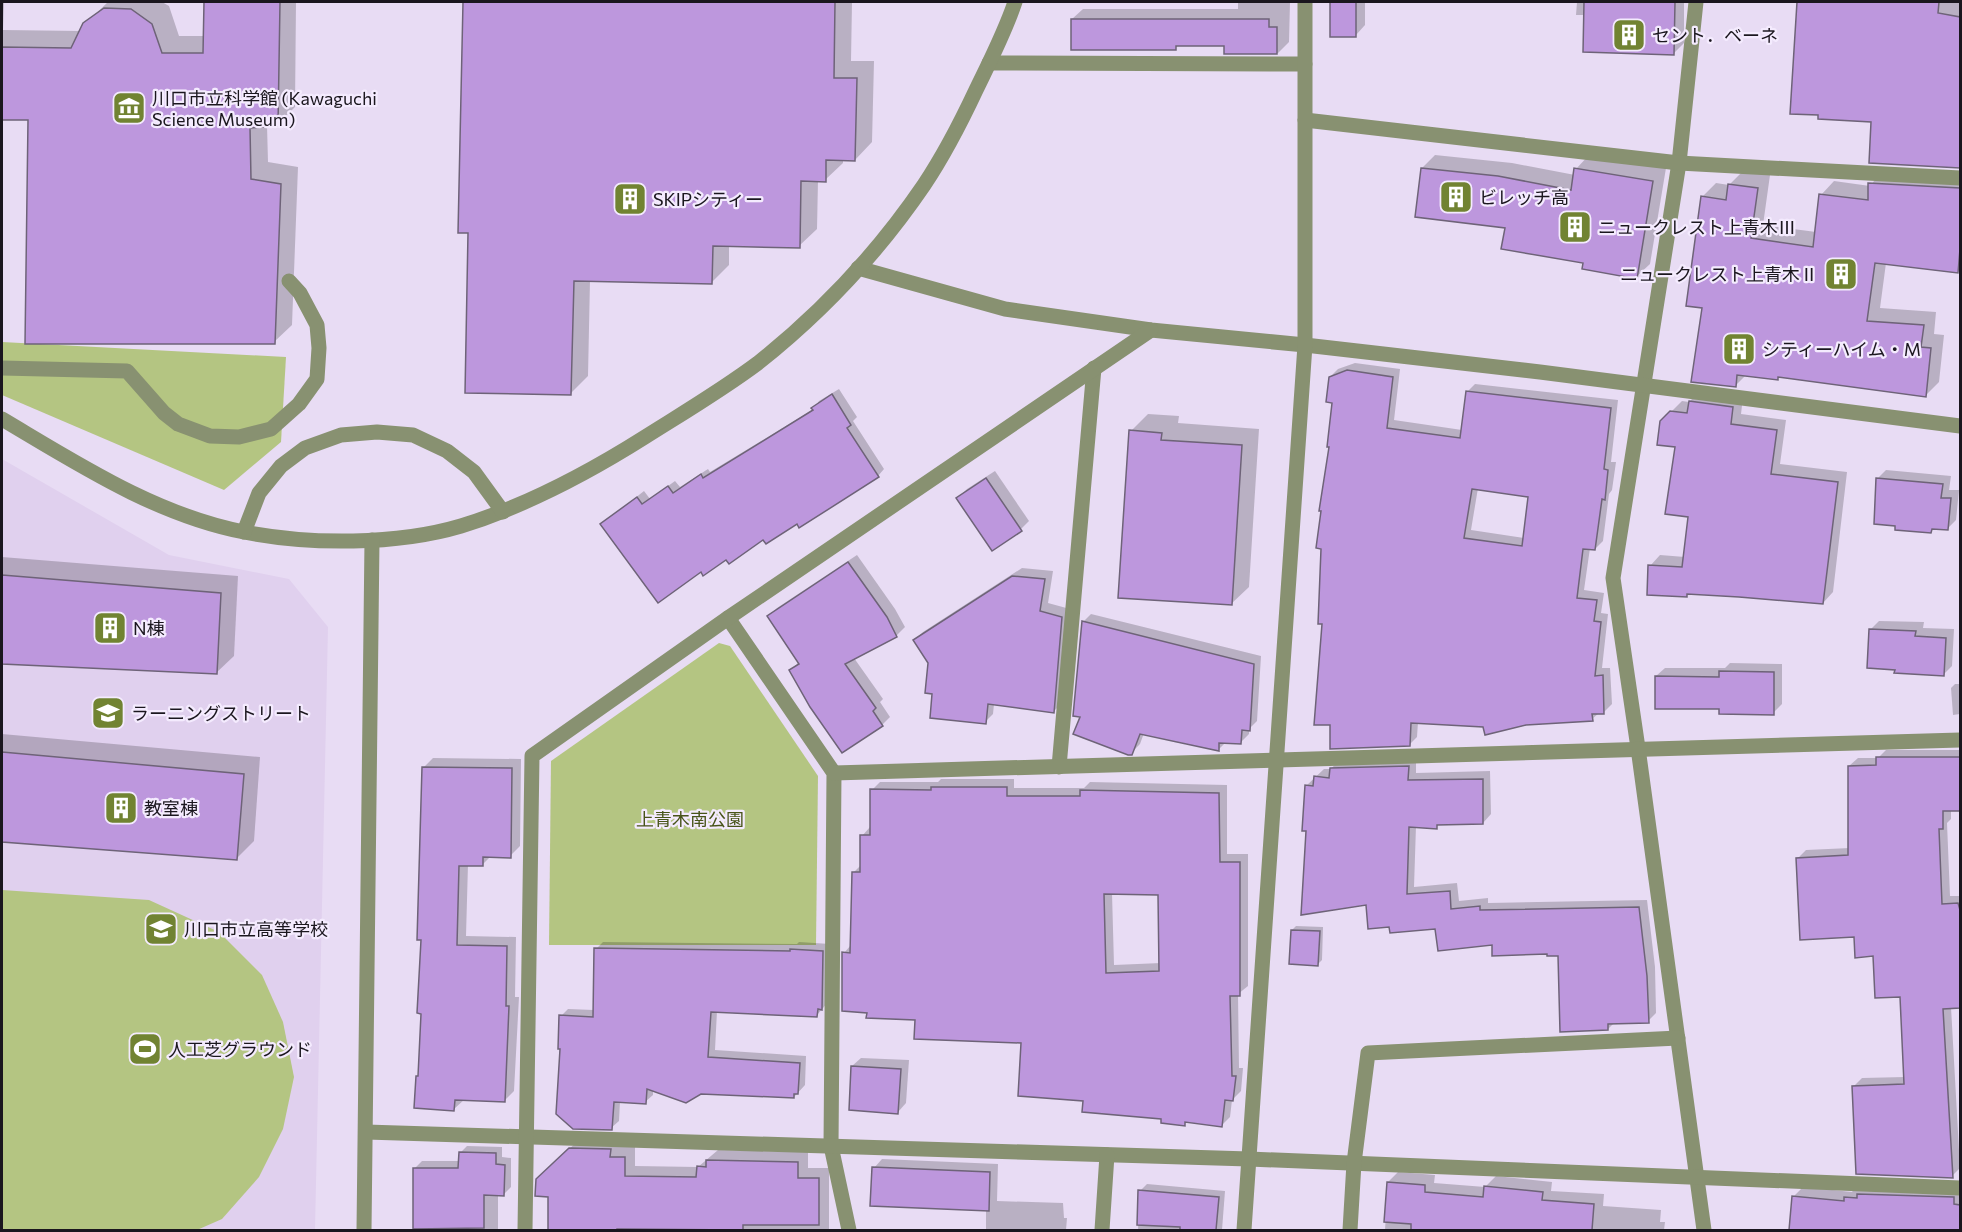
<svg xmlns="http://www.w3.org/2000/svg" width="1962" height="1232" viewBox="0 0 1962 1232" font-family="Commissioner,'Noto Sans JP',sans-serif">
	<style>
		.built { fill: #e0d0ee }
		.green { fill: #b4c582 }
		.shadow { fill: #0003; fill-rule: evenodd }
		.building { fill: #bd97dd; stroke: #6e6378; stroke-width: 1.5; fill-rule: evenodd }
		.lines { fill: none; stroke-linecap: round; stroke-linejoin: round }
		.minor { stroke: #889171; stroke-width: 15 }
		.labels { text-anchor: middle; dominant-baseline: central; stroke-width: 4.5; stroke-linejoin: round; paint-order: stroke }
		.poi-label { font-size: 18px; fill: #1a161e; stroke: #f4ebfe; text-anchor: start }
		.park-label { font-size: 18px; fill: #48541a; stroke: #f4ebfe }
	</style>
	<rect width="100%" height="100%" fill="#e8dcf4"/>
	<path class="built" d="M2,459L169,555L289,579L328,627L315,1230H2Z"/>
	<g class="green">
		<path d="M2,342L286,357L281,442L224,490L2,395Z"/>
		<path d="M719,643L730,646L818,776L816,945H549L551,761Z"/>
		<path d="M2,890L149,900L219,932L262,975L283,1022L294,1077L283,1129L259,1177L222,1219L197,1230H2Z"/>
	</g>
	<g class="shadow">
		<path d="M2,2H4L3,30L81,31L85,24L108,2H162L169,6L179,36H205L206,2H296L295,107L278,124L267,125L268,162L298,167L292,325L274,342L29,118H2Z"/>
		<path d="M465,2H852L851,61H874L872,142L855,160L843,159V163L825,180H818L817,229L799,246L729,244V265L711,283L590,280L588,376L571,393L470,232H460Z"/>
		<path d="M1238,2H1290L1289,42L1278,53L1226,52V44L1179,45L1175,48L1072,19L1083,9H1238Z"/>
		<path d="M1332,2H1365V25L1356,35H1332Z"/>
		<path d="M1577,2H1684V43L1674,53L1585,15H1576Z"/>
		<path d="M1798,2H1960V167L1871,162L1872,120L1820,113L1792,112Z"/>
		<path d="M1435,155L1512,163L1575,175L1576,169L1589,155L1666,168L1650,264L1636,277L1585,262L1507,227L1422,168Z"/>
		<path d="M1883,170L1960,174V268L1958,271L1886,263L1880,308L1936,312L1934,334L1944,335L1939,382L1925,396L1779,376L1778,378L1747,374L1735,386L1704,307L1702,197L1716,183L1729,185L1743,171L1770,175L1763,225L1816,232L1821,195L1834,181L1870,186Z"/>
		<path d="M1355,363L1400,369L1394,420L1462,430L1467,392L1475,384L1618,400L1611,462H1616L1612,490L1609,494L1603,541L1595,549L1590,548L1584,590L1604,593L1601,613L1608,614L1602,668H1610L1612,704L1604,712L1599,713L1592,719L1485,726L1418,722L1417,737L1409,745L1331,723L1324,622L1330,446L1334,402L1330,377L1338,369ZM1478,488L1529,496L1524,538L1471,530Z"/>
		<path d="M839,389L857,417L853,421L884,469L878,476L764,538L701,570L602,524L644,491L650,499L675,481L680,487L708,469L710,472L814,409L819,401Z"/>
		<path d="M1700,391L1743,397L1741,414L1786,420L1780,464L1847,472L1833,592L1823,603L1689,593L1686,596L1650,566L1660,555L1685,557L1689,516L1677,446L1661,422L1682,401L1689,402Z"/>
		<path d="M1148,414L1179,416L1178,423L1259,429L1249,587L1231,604L1131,431Z"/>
		<path d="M1886,470L1951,476L1949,490H1959L1956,520L1947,529L1934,528L1930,531L1878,478Z"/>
		<path d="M995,471L1029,521L1021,529L958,498L967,489Z"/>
		<path d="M857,555L895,609L905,627L897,635L854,658L883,699L880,702L890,717L882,725L791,670L799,662L769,616L777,608Z"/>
		<path d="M2,557L238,576L234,656L216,673L2,662Z"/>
		<path d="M1022,568L1053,571L1048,603L1070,609L1062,703L1053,712L994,704L993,714L985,722L934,692L930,663L915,640L923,632Z"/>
		<path d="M1091,614L1261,656L1257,721L1249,729V734L1240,743L1226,742L1219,749L1144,733L1140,744L1131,753L1082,715L1083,622Z"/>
		<path d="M1879,621L1924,622L1923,628L1954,629L1952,666L1944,674L1871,629Z"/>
		<path d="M1730,663L1782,664V704L1773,713L1721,707L1656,676L1665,668H1725Z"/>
		<path d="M1955,684H1960V714L1953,715L1951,688Z"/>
		<path d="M2,734L260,757L254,841L236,859L2,840Z"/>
		<path d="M1886,750H1960V809H1951V819L1947,823L1950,896H1960V1006L1951,1007L1960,1168L1952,1176L1854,1086L1862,1078L1905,1077L1901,996L1874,955L1855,935L1797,859L1806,850L1850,848L1849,766L1858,758H1878Z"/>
		<path d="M433,758L521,759L520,846L510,856H491L482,865L468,864L466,936L516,937L515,997H519L514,1091L504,1101L465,1099L454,1109L419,1075L422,1012L423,768Z"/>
		<path d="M1416,758V773L1490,771L1491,814L1483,823H1440L1436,827L1416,826L1414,887L1457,883L1459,901L1488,898V903L1647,900L1655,967L1656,1013L1648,1021L1614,1023L1608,1029L1559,954L1493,943L1437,927L1391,925L1368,903L1308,830L1306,786L1324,769H1331L1339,760Z"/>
		<path d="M941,779H1014V788H1084L1090,782L1227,785V854H1248V986L1238,994L1239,1068H1243L1241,1091L1232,1100L1230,1117L1222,1125L1187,1121L1184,1124L1163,1117L1023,1041L916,1019L868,1011L844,953L851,945L854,872L861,865L862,836L870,827L872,790L880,782H938ZM1112,893L1160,894L1161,963L1114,965Z"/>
		<path d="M1296,926L1323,927L1322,960L1318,964L1292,930Z"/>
		<path d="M603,942L797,944L799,942L830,944L829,1001L817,1015L717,1011L715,1050L806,1056L805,1085L794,1097L653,1089V1095L645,1102L620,1101L619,1121L611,1128L561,1047V1016L568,1009L594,1010L596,949Z"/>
		<path d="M861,1058L909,1060L906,1103L898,1112L852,1066Z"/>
		<path d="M581,1138L621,1139L620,1147H635V1166L698,1167L718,1150L808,1152V1168H829V1230H550L548,1169Z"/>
		<path d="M467,1146L502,1147V1157L511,1158V1187L504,1194H498V1230H414L415,1168L422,1161H460V1153Z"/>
		<path d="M882,1159L998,1164L997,1201L1063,1203L1064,1218H1067L1066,1230H986V1209L874,1168Z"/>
		<path d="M1398,1172L1435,1175L1434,1183L1485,1187L1496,1176L1552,1182L1551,1191L1604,1194L1603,1206L1661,1210L1660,1222H1665L1664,1230H1385L1388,1182Z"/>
		<path d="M1147,1184L1225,1191L1222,1230H1138L1140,1191Z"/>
		<path d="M1803,1187L1852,1192L1855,1188H1960V1230H1791L1793,1197Z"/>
	</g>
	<g class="building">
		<path d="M204,2H280L278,126L250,128L251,179L281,184L275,344H25L28,120H2V47L71,48L83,23L104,8L131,9L152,24L162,53H203Z"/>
		<path d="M463,2H835L834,78H857L855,161L826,160V182L801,181L800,248L713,246L712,284L574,281L571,395L465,393L468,233H458Z"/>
		<rect x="1330" y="2" width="26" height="35"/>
		<path d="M1584,2H1675L1674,55L1583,52Z"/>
		<path d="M1797,2H1939L1938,13L1960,17V168L1869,163L1871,122L1818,119V115L1790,114Z"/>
		<path d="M1071,19H1269V27H1277V54H1224V46H1176V50H1071Z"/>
		<path d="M1421,168L1498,176L1571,190L1574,168L1653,181L1637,279L1582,269L1583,263L1501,249L1505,228L1415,217Z"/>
		<path d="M1868,183L1960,188V249L1958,273L1875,263L1867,321L1924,325L1921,347L1931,348L1926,397L1778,377V380L1737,375L1736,387L1691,382L1702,308L1686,306L1701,196L1726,200L1728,184L1758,188L1751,238L1813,247L1819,194L1868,200Z"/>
		<path d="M1347,370L1393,377L1387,428L1460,438L1466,391L1611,408L1604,469L1608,470L1605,500L1602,499L1595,550L1583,549L1577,598L1597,600L1594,621L1601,622L1595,676L1603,675L1604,714H1592L1593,721L1526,725L1485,735L1483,727L1411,723L1410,746L1330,749V725H1314L1322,624H1318L1321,549L1316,548L1321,511H1319L1329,447H1327L1332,403L1326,402L1329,377ZM1472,489L1528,497L1522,546L1464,538Z"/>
		<path d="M832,394L851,425L847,428L879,477L799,528L797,524L766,544L763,540L729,564L726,560L703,576L701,572L658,603L600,524L637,497L642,504L668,486L673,493L701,474L703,478L813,410L811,408Z"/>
		<path d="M1689,401L1733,407L1731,424L1777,430L1771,474L1838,482L1823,604L1739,597L1687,594V597L1647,595L1648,565L1682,567L1688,517L1665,514L1675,447L1657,445L1660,421L1670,411L1687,413Z"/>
		<path d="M1129,430L1162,433L1161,440L1242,445L1232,605L1118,598Z"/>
		<path d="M986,478L1022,531L992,551L956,498Z"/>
		<path d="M1876,478L1943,484L1941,498H1951L1948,530L1932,529L1931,533L1895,530V526L1874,524Z"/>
		<path d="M848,562L887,617L897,637L845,664L876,708L873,711L883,726L842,753L810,707L789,670L799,664L767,616Z"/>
		<path d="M2,575L221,593L217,674L2,664Z"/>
		<path d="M1012,576L1045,579L1040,611L1062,617L1054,713L988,704L986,724L930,718L932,694L925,693L928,663L913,640Z"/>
		<path d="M1082,621L1254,664L1250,731L1242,730L1241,744L1219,743V751L1140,734L1132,755H1128L1073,734L1080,717L1073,716Z"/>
		<path d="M1869,629L1916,631L1915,636L1946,638L1944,676L1894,673L1895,670L1867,668Z"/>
		<path d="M1719,671L1774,672V715L1719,714V709H1655V676L1719,677Z"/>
		<path d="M2,752L244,774L237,860L2,842Z"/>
		<path d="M1876,757H1960V811H1943V829H1939L1942,904L1958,903L1960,910V1008L1943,1009L1953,1178L1856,1174L1852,1086L1904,1084L1900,997L1875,998L1873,956L1855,958L1854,937L1800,940L1796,858L1848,855V766L1876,765Z"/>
		<path d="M1409,766L1408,780L1483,779V824L1437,825V829L1409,827L1407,894L1450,891L1451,909L1480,906V910L1639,907L1647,976L1649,1023L1608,1024V1030L1560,1032L1558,956H1547V954L1492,956V945L1438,951L1435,929L1390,933L1389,927L1368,929L1366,905L1301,915L1306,831H1302L1305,785L1313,786L1314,776L1329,778L1330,768Z"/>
		<path d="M422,767L512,768L511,858L483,857V866H459L457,945L507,946L506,1006H509L505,1102L455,1100L454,1111L414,1108L416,1076H418L421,1014L417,1013L421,940H417Z"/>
		<path d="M931,787H1007V796H1080V790L1219,793L1220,862H1240V996H1230L1232,1076H1236L1233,1101L1225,1100L1222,1127L1185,1122V1126L1161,1123V1119L1082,1112L1083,1101L1018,1096L1021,1043L914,1039L915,1020L866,1018L867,1013L842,1011V952L850,953L852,872H860V835H870V789L931,790ZM1104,894L1158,895L1159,971L1106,973Z"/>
		<path d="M1291,930L1320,931L1318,966L1289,964Z"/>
		<path d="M594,948L790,951V949L823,951L822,1010L818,1009L817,1017L711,1012L708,1057L800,1063L798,1094H794V1098L701,1094L686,1103L647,1089L646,1104L614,1102L612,1130L573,1129L556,1114L560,1049H558L559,1015L593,1017Z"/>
		<path d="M851,1066L901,1069L898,1114L849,1110Z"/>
		<path d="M569,1148L611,1149L610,1157H625V1176L696,1177L697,1166L706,1167V1160L798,1162V1178H819V1225H743V1230L617,1229V1230H548V1197L535,1196L536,1179Z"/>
		<path d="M459,1152L496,1153V1164L505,1165L504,1196L484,1195V1228L413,1229V1168H458Z"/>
		<path d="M872,1167L990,1172L989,1211L870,1206Z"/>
		<path d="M1387,1182L1425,1185V1192L1483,1197L1484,1186L1543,1192L1542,1200L1594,1204L1592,1230H1411V1224L1384,1222Z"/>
		<path d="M1138,1190L1219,1197L1216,1230H1180V1227L1137,1225Z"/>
		<path d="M1857,1194L1954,1197V1204L1960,1205V1230H1789L1792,1196L1844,1201V1197L1857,1198Z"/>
	</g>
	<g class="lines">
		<g class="minor">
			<path d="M1696,2L1679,163L1613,578L1638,748L1704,1230"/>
			<path d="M989,63L1305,64"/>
			<path d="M1305,120L1679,163L1960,178"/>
			<path d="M858,268L1005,309L1151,330L1305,345L1540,372L1960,426"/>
			<path d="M2,368L127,371L164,413L178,424L210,436L239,437L271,429L299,404L317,379L319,348L317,325L300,293L289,281"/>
			<path d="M2,419C78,464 156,515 244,532C310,545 397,545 461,526C526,506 588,473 645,437C683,413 722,390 758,363C821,313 879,251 924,185C944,155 961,122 976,90C990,61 1005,32 1015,2"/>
			<path d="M244,532L259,493L281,466L305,448L341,435L377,432L413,435L447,451L474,472L503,512"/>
			<path d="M728,618L834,773L831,1146L849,1230"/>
			<path d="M1059,767L1094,368"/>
			<path d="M834,773L1960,740"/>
			<path d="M366,1132L1249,1159L1960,1188"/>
			<path d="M364,1230L372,540"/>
			<path d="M525,1230L532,756L728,618L1151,330"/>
			<path d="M1102,1230L1107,1155"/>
			<path d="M1244,1230L1305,345V2"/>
			<path d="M1350,1230L1354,1163L1368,1053L1678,1038"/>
		</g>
	</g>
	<defs>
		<symbol id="building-square" viewBox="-11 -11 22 22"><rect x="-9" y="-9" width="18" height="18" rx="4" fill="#718332" stroke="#f4ebfe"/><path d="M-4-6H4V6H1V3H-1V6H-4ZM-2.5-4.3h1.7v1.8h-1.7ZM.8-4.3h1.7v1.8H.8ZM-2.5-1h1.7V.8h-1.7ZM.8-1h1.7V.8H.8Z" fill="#fff"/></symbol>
		<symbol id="museum-square" viewBox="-11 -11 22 22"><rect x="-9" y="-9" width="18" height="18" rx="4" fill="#718332" stroke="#f4ebfe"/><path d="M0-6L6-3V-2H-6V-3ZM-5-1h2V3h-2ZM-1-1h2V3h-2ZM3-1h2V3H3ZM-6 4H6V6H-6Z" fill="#fff"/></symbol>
		<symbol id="school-square" viewBox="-11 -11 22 22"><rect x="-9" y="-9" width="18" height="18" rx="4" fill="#718332" stroke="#f4ebfe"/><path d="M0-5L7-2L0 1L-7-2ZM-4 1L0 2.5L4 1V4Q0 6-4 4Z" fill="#fff"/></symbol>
		<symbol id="stadium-square" viewBox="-11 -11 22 22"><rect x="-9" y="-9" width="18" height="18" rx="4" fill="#718332" stroke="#f4ebfe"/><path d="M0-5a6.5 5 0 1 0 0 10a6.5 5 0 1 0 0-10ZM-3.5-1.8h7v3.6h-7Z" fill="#fff"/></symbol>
	</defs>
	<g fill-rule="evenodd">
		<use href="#building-square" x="1610" y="16" width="38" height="38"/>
		<use href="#museum-square" x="110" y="89" width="38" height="38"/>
		<use href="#building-square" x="1437" y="178" width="38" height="38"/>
		<use href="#building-square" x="611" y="180" width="38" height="38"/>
		<use href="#building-square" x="1556" y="208" width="38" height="38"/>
		<use href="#building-square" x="1822" y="255" width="38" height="38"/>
		<use href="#building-square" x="1720" y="330" width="38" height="38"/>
		<use href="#building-square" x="91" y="609" width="38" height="38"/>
		<use href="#school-square" x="89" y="694" width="38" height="38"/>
		<use href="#building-square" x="102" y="789" width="38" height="38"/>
		<use href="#school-square" x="142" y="910" width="38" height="38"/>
		<use href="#stadium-square" x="126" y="1030" width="38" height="38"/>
	</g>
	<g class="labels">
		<g class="poi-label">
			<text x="1652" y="35">セント．ベーネ</text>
			<text x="152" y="98">川口市立科学館 (Kawaguchi<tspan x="152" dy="21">Science Museum)</tspan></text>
			<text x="1479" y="197">ビレッチ高</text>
			<text x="653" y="199">SKIPシティー</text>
			<text x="1598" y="227">ニュークレスト上青木Ⅲ</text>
			<text x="1818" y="274" text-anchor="end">ニュークレスト上青木Ⅱ</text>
			<text x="1762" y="349">シティーハイム・M</text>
			<text x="133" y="628">N棟</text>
			<text x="131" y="713">ラーニングストリート</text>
			<text x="144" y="808">教室棟</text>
			<text x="184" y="929">川口市立高等学校</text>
			<text x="168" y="1049">人工芝グラウンド</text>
		</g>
		<g class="park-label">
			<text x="690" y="819">上青木南公園</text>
		</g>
	</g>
	<rect width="1962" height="1232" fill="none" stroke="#1a161e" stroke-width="6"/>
</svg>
